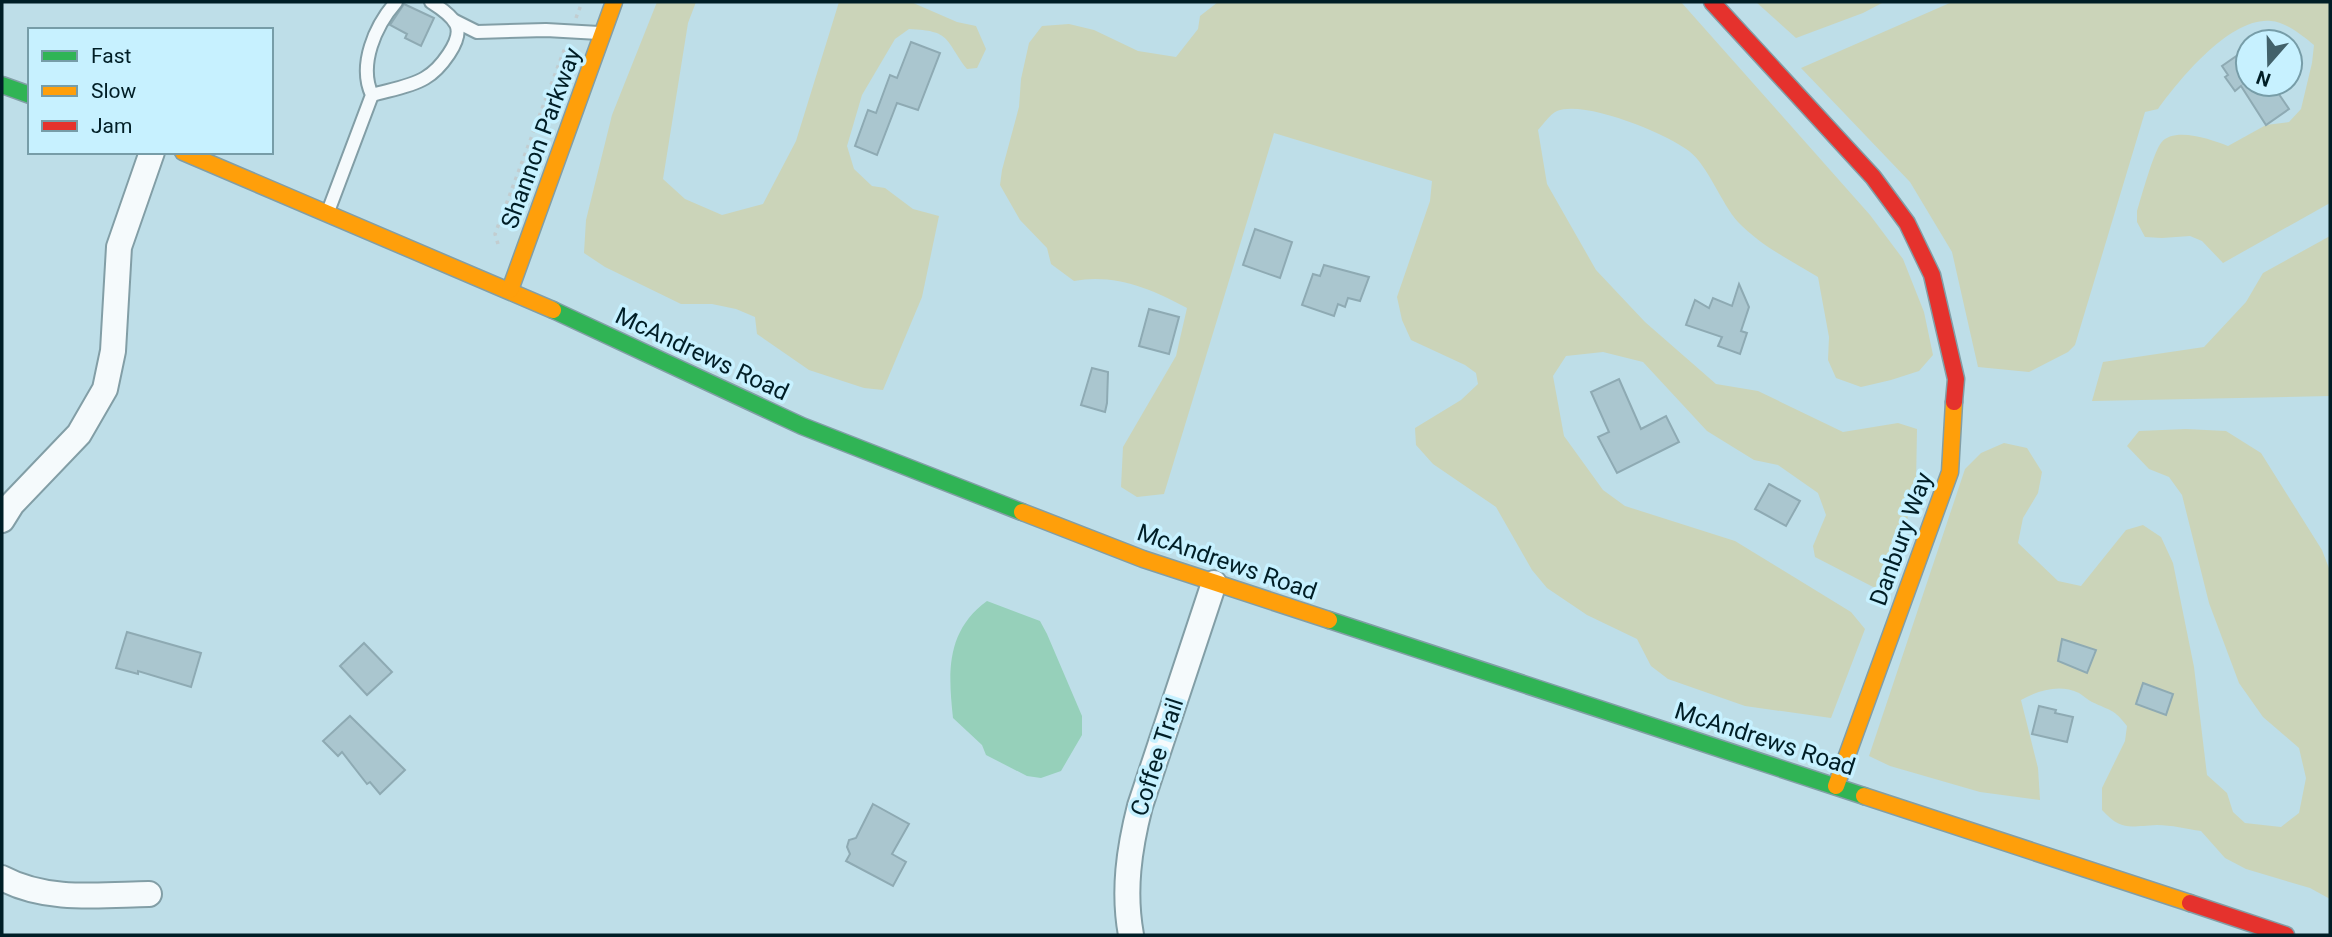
<svg xmlns="http://www.w3.org/2000/svg" width="2332" height="937" viewBox="0 0 2332 937" font-family="Roboto,sans-serif">
	<style>
		.green { fill: #cbd4b9 }
		.water { fill: #96d0ba }
		.building { fill: #aac6cf; stroke: #8eaab3; stroke-width: 2 }
		.lines { fill: none; stroke-linecap: round; stroke-linejoin: round }
		.lane-casing { stroke: #829ea6; stroke-width: 16 }
		.street-casing { stroke: #829ea6; stroke-width: 28 }
		.fast-casing { stroke: #829ea6; stroke-width: 19 }
		.slow-casing { stroke: #829ea6; stroke-width: 19 }
		.jam-casing { stroke: #829ea6; stroke-width: 19 }
		.path { stroke: #c2cdd0; stroke-width: 3.5; stroke-dasharray: 3.5 5; stroke-linecap: butt }
		.lane { stroke: #f5fafc; stroke-width: 12 }
		.street { stroke: #f5fafc; stroke-width: 24 }
		.fast { stroke: #30b455; stroke-width: 16 }
		.slow { stroke: #ff9f0a; stroke-width: 16 }
		.jam { stroke: #e5322d; stroke-width: 16 }
		.labels { text-anchor: middle; dominant-baseline: central; stroke-width: 7; stroke-linejoin: round; paint-order: stroke }
		.street-label { font-size: 24px; fill: #001e26; stroke: #c7f1ff }
	</style>
	<rect width="100%" height="100%" fill="#bedee8"/>
	<g class="green">
		<path d="M657,2H696L688,23L663,179L685,199L722,215L763,204L796,141L839,2H911L957,22L976,26L986,49L977,68L967,69C944,39 952,31 909,29L895,39L862,95L847,146L854,169L872,186L885,188L913,209L939,216L922,297L883,390L864,388L809,370L757,334L755,317L736,309L712,304H681L605,267L584,253L586,220L612,115Z"/>
		<path d="M1218,2H1681L1870,215L1903,259L1924,312L1933,355L1919,371L1891,380L1861,387L1836,378L1828,360L1829,337L1818,277C1790,260 1761,246 1738,222C1721,203 1709,167 1689,151C1665,133 1585,100 1557,111C1550,114 1543,125 1538,130L1547,184L1596,270L1645,322L1716,384L1758,391L1843,432L1898,423L1917,429L1916,484L1889,593L1879,590L1815,557L1813,546L1826,515L1818,493L1778,465L1754,460L1707,431L1643,362L1603,352L1566,356L1553,376L1564,436L1603,490L1625,506L1735,541L1851,612L1865,629L1831,718L1745,706L1668,679L1651,666L1637,639L1587,615L1547,588L1532,570L1496,507L1433,464L1416,445L1415,428L1461,400L1478,384L1476,373L1465,365L1411,340L1402,320L1397,297L1430,201L1432,181L1274,133L1164,494L1137,497L1121,487L1123,447L1176,356L1187,308C1153,289 1113,273 1074,281L1051,264L1047,248L1020,220L1000,185L1002,170L1019,107L1021,79L1029,43L1042,26L1069,24L1094,30L1138,51L1176,57L1198,29L1200,16Z"/>
		<path d="M1756,2H1884L1863,13L1796,38Z"/>
		<path d="M1952,2H2330V203L2223,263L2202,241L2190,236L2162,238L2145,237L2137,222V211C2141,198 2154,151 2161,143C2174,126 2212,140 2228,146L2266,125L2289,122L2301,109L2312,63L2314,45C2303,36 2286,22 2271,21C2230,17 2180,79 2158,109L2145,112L2075,345L2068,352L2029,372L1978,367L1952,252L1910,182L1801,68Z"/>
		<path d="M2330,236V396L2092,401L2103,362L2204,347L2246,302L2263,273Z"/>
		<path d="M2186,429L2226,431L2261,453L2322,550L2330,571V899L2310,888L2246,869L2225,858L2201,831C2187,829 2171,825 2157,825C2130,826 2122,832 2102,810V788L2125,741L2127,726C2114,709 2111,711 2092,702C2088,700 2084,696 2079,693C2060,684 2039,690 2021,700L2038,768L2040,800L1980,792L1890,766L1869,756L1965,469L1981,453L2004,443L2027,448L2042,472L2038,493L2023,518L2018,543L2058,581L2081,586L2126,530L2143,525L2161,537L2173,563L2194,667L2207,775L2227,793L2233,812L2245,823L2281,827L2299,813L2306,778L2299,748L2263,717L2239,683L2209,603L2182,495L2169,477L2149,469L2127,446L2139,431Z"/>
	</g>
	<path class="water" d="M987,601L1040,621L1047,634L1082,716V735L1061,771L1041,778L1027,776L986,755L982,745L953,718C948,672 946,631 987,601Z"/>
	<g class="building">
		<path d="M404,4L434,18L421,46L405,38L407,34L390,25Z"/>
		<path d="M911,42L940,53L918,110L897,103L877,155L855,146L868,110L876,113L890,75L897,78Z"/>
		<path d="M2248,48V82L2245,84H2272L2289,109L2266,125L2241,86L2235,91L2225,77L2228,75L2222,66Z"/>
		<path d="M1255,229L1292,242L1280,278L1243,265Z"/>
		<path d="M1324,265L1369,277L1360,301L1348,298L1345,307L1338,304L1334,316L1302,305L1313,274L1320,276Z"/>
		<path d="M1739,284L1749,307L1741,331L1747,333L1740,354L1718,346L1722,337L1686,325L1695,300L1709,308L1713,298L1732,306Z"/>
		<path d="M1149,309L1179,317L1169,354L1139,346Z"/>
		<path d="M1092,368L1108,372L1107,403L1105,412L1081,405Z"/>
		<path d="M1619,379L1641,429L1666,416L1679,442L1617,473L1598,437L1609,432L1591,392Z"/>
		<path d="M1769,484L1800,501L1786,526L1755,509Z"/>
		<path d="M127,632L201,653L191,687L138,671V674L116,668Z"/>
		<path d="M2062,639L2096,650L2087,673L2058,661Z"/>
		<path d="M364,643L392,672L367,695L340,666Z"/>
		<path d="M2143,683L2173,694L2166,715L2136,704Z"/>
		<path d="M2039,706L2056,710L2055,713L2073,717L2067,742L2032,734Z"/>
		<path d="M350,716L405,770L380,794L370,782L367,784L342,752L338,756L323,741Z"/>
		<path d="M873,804L909,824L892,854L906,862L893,886L846,861L850,854L847,847L849,840L856,838Z"/>
	</g>
	<g class="lines">
		<defs>
			<g id="lane">
				<path d="M455,21L477,32L546,30L599,33"/>
				<path d="M372,95C389,90 410,87 425,78C439,70 464,40 456,24C451,15 439,7 431,2"/>
				<path d="M329,209L372,95C358,65 375,26 396,2"/>
			</g>
			<g id="street">
				<path d="M2,520L12,504L79,434L105,389L113,351L119,247L152,152"/>
				<path d="M2,878C47,902 100,895 149,894"/>
				<path d="M1131,935C1123,891 1129,849 1140,806L1214,583"/>
			</g>
			<g id="fast">
				<path d="M2,85L30,95"/>
				<path d="M553,310L802,426L1022,512"/>
				<path d="M1329,620L1864,796"/>
			</g>
			<g id="slow">
				<path d="M183,152L553,310"/>
				<path d="M510,290L614,2"/>
				<path d="M1022,512L1143,559L1329,620"/>
				<path d="M1836,786L1950,472L1954,402"/>
				<path d="M1864,796L2190,903"/>
			</g>
			<g id="jam">
				<path d="M1712,2L1873,177L1907,223L1932,275L1956,379L1954,402"/>
				<path d="M2190,903L2286,935"/>
			</g>
		</defs>
		<use href="#lane" class="lane-casing"/>
		<use href="#street" class="street-casing"/>
		<use href="#fast" class="fast-casing"/>
		<use href="#slow" class="slow-casing"/>
		<use href="#jam" class="jam-casing"/>
		<g class="path">
			<path d="M576,18L582,2"/>
			<path d="M498,244L495,234L566,45"/>
		</g>
		<use href="#lane" class="lane"/>
		<use href="#street" class="street"/>
		<use href="#fast" class="fast"/>
		<use href="#slow" class="slow"/>
		<use href="#jam" class="jam"/>
	</g>
	<g class="labels">
		<g class="street-label">
			<text transform="translate(541 138) rotate(-70)">Shannon Parkway</text>
			<text transform="translate(702 354) rotate(25)">McAndrews Road</text>
			<text transform="translate(1901 539) rotate(-70)">Danbury Way</text>
			<text transform="translate(1227 562) rotate(19)">McAndrews Road</text>
			<text transform="translate(1765 739) rotate(18)">McAndrews Road</text>
			<text transform="translate(1157 757) rotate(-72)">Coffee Trail</text>
		</g>
	</g>
	<rect width="2332" height="937" fill="none" stroke="#001e26" stroke-width="7"/>
	<rect x="28" y="28" width="245" height="126" fill="#c7f1ff" stroke="#779da8" stroke-width="2"/>
	<rect x="42" y="51" width="35" height="10" fill="#30b455" stroke="#779da8" stroke-width="2"/>
	<text x="91" y="63" font-size="21" fill="#001e26">Fast</text>
	<rect x="42" y="86" width="35" height="10" fill="#ff9f0a" stroke="#779da8" stroke-width="2"/>
	<text x="91" y="98" font-size="21" fill="#001e26">Slow</text>
	<rect x="42" y="121" width="35" height="10" fill="#e5322d" stroke="#779da8" stroke-width="2"/>
	<text x="91" y="133" font-size="21" fill="#001e26">Jam</text>
	<g transform="translate(2269 63) rotate(200)"><circle r="33" fill="#c7f1ff" stroke="#779da8" stroke-width="2"/>
	<path d="M0-5L12 26L0 18L-12 26Z" fill="#42616a"/>
	<text y="-10" font-size="19" font-weight="bold" text-anchor="middle" fill="#001e26">N</text>
	</g>
</svg>
